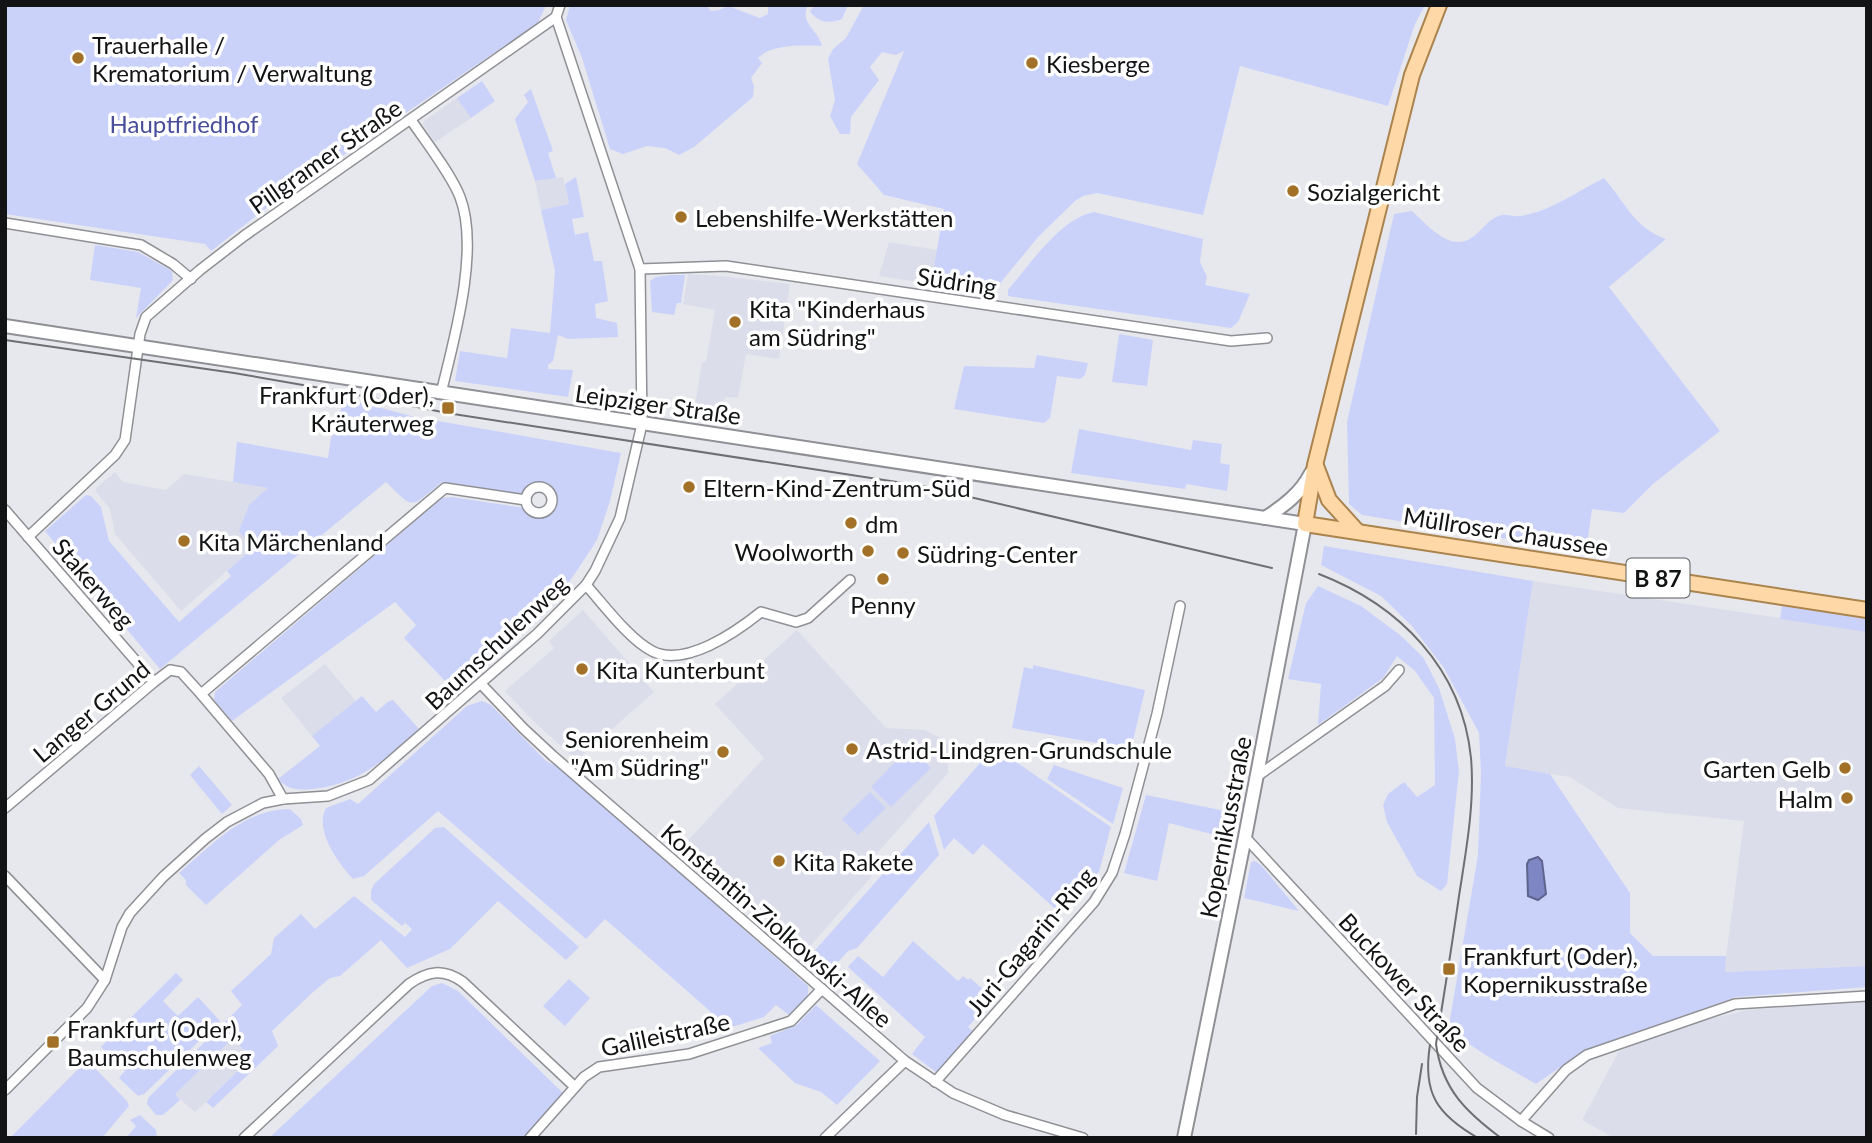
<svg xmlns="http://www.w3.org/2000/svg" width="1872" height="1143" viewBox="0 0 1872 1143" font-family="Lato,sans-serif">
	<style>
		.built { fill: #dbddea }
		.green { fill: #cbd2fa }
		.water { fill: #7e86c3; stroke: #5e648e; stroke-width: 2 }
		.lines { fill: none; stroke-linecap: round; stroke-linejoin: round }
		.street-casing { stroke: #8f9095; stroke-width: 12 }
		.secondary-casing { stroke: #8f9095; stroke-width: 16 }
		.primary-casing { stroke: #ab834d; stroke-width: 18 }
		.street { stroke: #fff; stroke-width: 9 }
		.secondary { stroke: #fff; stroke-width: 12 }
		.primary { stroke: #fed9a7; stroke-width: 14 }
		.tram { stroke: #6e6f72; stroke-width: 2 }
		.poi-dot { fill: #a27026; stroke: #fff; stroke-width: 2.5 }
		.labels { text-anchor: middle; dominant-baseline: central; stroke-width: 7; stroke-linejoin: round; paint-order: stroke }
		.shield { fill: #fff; stroke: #595a5a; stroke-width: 2 }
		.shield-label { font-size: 23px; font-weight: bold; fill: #121314 }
		.poi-label { font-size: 24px; fill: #121314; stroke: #fff; text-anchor: start }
		.park-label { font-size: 24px; fill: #484e99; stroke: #fff }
		.street-label { font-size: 24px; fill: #121314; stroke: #fff }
	</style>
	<rect width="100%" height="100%" fill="#e7e8ee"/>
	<g class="built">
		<path d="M457,98L471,118L435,142L423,125L424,121Z"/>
		<path d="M563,177L569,204L541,210L535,181Z"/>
		<path d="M889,242L937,250L931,284L879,276Z"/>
		<path d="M688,274L720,276L790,284L779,359L746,354L738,398L725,397L721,422L693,418L702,362H706L715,310L683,304Z"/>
		<path d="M115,472L123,482L166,490L184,474L269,488L253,548L181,611L115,534L110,509L96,492V488Z"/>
		<path d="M1533,581L1867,631V966L1724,972L1744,821L1618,808L1570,777L1505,767Z"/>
		<path d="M583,610L654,692L577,760L534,722L505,691L554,648L549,641Z"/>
		<path d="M797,630L886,728L924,730L948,741V773L865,867L872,876L804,953L682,847L764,758L715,704Z"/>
		<path d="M325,664L356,701L312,736L281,698Z"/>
		<path d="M1867,1002V1138H1614L1582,1120L1619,1051L1698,1022L1747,1010Z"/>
		<path d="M233,1038L251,1058L195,1112L174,1094Z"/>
	</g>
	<g class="green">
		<path d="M5,5H546L538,23L269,206L211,251L205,244L5,214Z"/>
		<path d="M570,5H706L711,11L719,10L728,6L760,18L768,14V5H808C799,24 819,30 822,46C803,45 771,44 758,58L762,63L751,78L754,86L753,97L694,147L679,155L665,148L647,146L623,154L610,149L582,58L566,20Z"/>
		<path d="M815,5H848L842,19C830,24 818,23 810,11Z"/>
		<path d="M864,5H1425L1415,24L1388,106L1240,66L1203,215L1097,193L1083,196L1075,201L1039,236L992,293L931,284L944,209L884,195L857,164L904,51L896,55L882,52L870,67L879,80L851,117L850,134H840L830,116L835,100L828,59L833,49L846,38Z"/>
		<path d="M482,81L495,101L471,118L457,98Z"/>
		<path d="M531,89L553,151L548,153L556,178L535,181L515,119L528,102L524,95Z"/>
		<path d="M576,177L584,217L572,219L575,235L588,232L594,261H602L608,301L595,304L596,318L617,323L618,337L568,339L558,335L553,361L548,365V369L573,370L568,397L455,381L460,351L507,358L511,328L550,333L555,271L541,210L569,204L565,184Z"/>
		<path d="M1604,178C1625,202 1634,228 1666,239L1609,287L1720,431L1653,484L1624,513L1592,509L1586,552L1362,515L1349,504L1347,422L1394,214L1412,211C1423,221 1436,236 1451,241C1476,248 1482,219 1502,215C1507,214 1513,217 1519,216C1548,213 1578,191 1604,178Z"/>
		<path d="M1094,212L1203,239L1200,262L1207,277L1205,285L1250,294L1238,322L1231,328L1008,296V290C1030,264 1061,218 1094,212Z"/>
		<path d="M95,245L138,252L172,271L173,280L136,318L141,288L90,280Z"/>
		<path d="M670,275H685L681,303H677L674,315L652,312L650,281L656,277Z"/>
		<path d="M1119,334L1153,340L1147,386L1112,382Z"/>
		<path d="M1037,355L1088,363L1085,375L1080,379L1057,376L1050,418L1044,423L954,409L964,366L1034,368Z"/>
		<path d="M344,398L415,417L621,453L610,501L597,540L574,575L544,615L496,657L469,670L448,684L404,638L416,625L395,602L232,721L214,700L215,692L442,498L452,497L524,508L533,514L543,516L552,508L555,501C548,482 534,477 520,495L442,482C410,507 416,512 386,482L160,669L45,531L86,495L91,496L101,507L109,541L179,622L231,576L227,571L253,548L239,531L249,505L268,488L233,482L237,442L328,458L331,437L335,433Z"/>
		<path d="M1079,429L1191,450L1193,440L1222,444L1220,463L1230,465L1227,491L1186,484L1185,489L1071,473Z"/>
		<path d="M1324,546L1533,581L1505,766L1550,774L1630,893V933L1653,956H1726L1725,972L1867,966V987L1736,997L1582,1052L1536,1084C1511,1069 1484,1056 1461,1038L1454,1042L1448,1031L1478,855L1481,773L1479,733L1444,668L1412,626L1381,596L1321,565Z"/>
		<path d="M1318,586L1361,606L1400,635L1423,657L1439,688L1455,739L1459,771L1447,884L1441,891L1417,876L1387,822L1383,805L1388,794L1404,782L1417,797L1435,785L1434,698L1415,671L1397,656L1383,678L1318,725L1321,684L1288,679L1306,603Z"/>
		<path d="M1782,606L1867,619V632L1780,619Z"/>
		<path d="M1033,665L1145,690L1131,749L1012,728L1024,667L1033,669Z"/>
		<path d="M362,696L376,712L389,701L393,700L419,729C384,760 361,783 313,789C297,790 290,791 278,779L320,746L312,736Z"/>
		<path d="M482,701L491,705L546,761L560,768L808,986C810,999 801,1010 789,1015L776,1005L764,1017L700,1037L693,1033L711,1012L605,919L586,939L438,811L364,876L353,879C338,863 314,830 326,808L350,799L358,804L467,706Z"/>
		<path d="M910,747L931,768L891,807L871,787Z"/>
		<path d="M994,747L1111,827L1099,872L1061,914L983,844L973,855L954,838L944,850L934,816Z"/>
		<path d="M1054,765L1123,788L1113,824L1047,779Z"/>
		<path d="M199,766L232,805L222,814L190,775Z"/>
		<path d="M870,792L886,808L858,835L842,819Z"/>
		<path d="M1146,795L1235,813L1230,839L1169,823L1157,881L1124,873Z"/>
		<path d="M290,809L301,819L303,825L279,840L206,905L186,885V880L179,873C212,845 244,809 290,809Z"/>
		<path d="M929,822L939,855L857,948L848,951L827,974L809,957Z"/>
		<path d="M444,827L579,947L566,960L498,901L450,949L407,968L381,940L340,976L330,978L312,993L272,1031L278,1046L213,1108L206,1102L251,1058L233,1038L175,1094L180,1100L163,1115H156L147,1104L148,1098L242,1005L231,991L271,954L274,938L301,914L315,929L354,896L405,937L412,929L405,923L402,926L371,900V891L374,884L435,828Z"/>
		<path d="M1255,861L1261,865L1299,911L1244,898L1251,862Z"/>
		<path d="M913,941L958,981L963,976L968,980L970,978L993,998L968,1027L974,1032L940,1070L936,1072L912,1054L925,1037L848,967L858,956L883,977Z"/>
		<path d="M176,973L183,980L163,1001L178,1016L198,997L220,1021L144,1094L138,1096L119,1078L125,1071L101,1047Z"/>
		<path d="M569,979L590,998L565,1026L543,1006Z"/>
		<path d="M442,983L458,991L564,1094L524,1138H269L432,986Z"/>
		<path d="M816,1005L880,1061L837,1105L821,1092L795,1083L758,1048L772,1043L770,1036L797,1025Z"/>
		<path d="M87,1060L127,1101L129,1106L102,1138H10Z"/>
		<path d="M140,1115L156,1130L157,1138H126L136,1126L130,1120Z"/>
	</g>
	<path class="water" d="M1538,857L1542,861L1546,894L1538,900L1528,896L1527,864L1529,860Z"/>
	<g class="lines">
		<defs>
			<g id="street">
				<path d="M411,120C426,142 451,174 460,197C480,249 454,340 441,393"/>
				<path d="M5,223L141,245L173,264L191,279"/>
				<path d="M640,269L726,266L1231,341L1267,338"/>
				<circle cx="539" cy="500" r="13"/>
				<path d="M5,510L154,682"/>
				<path d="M28,537L115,455L125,440L140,334L146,317L200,270L244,236L556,17"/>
				<path d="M586,585C604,605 629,639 652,651C685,668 736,632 761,612L796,622L808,618L850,580"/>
				<path d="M481,684L524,729L553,756L905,1061L953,1093L1005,1115L1083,1138"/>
				<path d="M201,694L445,488L526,500"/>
				<path d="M1256,777L1385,686L1399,670"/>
				<path d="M5,808L154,682L170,670L181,672L201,694L269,774L283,799"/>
				<path d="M1245,837L1477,1088L1521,1121L1549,1138"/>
				<path d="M5,876L105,980"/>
				<path d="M935,1082L1094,902L1112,873L1125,834L1157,714L1180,606"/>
				<path d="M5,1090L87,1008L105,980L122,927L130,913L163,877L205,839L227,822L263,803L283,799L328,796L369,780L537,634L586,585L595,571L620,518L642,424L640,269L556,17L560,5"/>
				<path d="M1521,1121L1566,1070L1587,1055L1735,1004L1867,996"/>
				<path d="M244,1138L409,984C428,971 443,968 463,982L575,1087"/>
				<path d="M530,1138L584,1077L599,1067L689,1054L791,1021L822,989"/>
				<path d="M825,1138L905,1061"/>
			</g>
			<g id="secondary">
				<path d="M5,326L1305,524L1245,837L1184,1138"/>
				<path d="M1265,518C1284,506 1301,493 1311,473"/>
			</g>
			<g id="primary">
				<path d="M1439,5L1412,75L1315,465L1305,524L1867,610"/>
				<path d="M1316,466L1329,500L1357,531"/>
			</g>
		</defs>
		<use href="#street" class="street-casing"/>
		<use href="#secondary" class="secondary-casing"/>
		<use href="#primary" class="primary-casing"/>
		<use href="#street" class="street"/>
		<use href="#secondary" class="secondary"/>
		<use href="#primary" class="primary"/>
		<g class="tram">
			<path d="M5,340L234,373L343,392L447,413L923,486L1272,568"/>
			<path d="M1319,574C1399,605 1462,668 1471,758C1475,803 1466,851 1459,896C1452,945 1444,995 1436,1044C1442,1089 1466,1112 1501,1138"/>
			<path d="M1430,1045C1422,1094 1438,1115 1478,1138"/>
			<path d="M1416,1134L1417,1097L1422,1064"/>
		</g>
	</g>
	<g class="poi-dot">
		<circle cx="78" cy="58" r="7"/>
		<circle cx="1032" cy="63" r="7"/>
		<circle cx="1293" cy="191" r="7"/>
		<circle cx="681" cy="217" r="7"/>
		<circle cx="735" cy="322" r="7"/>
		<rect x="441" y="401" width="14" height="14" rx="3.5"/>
		<circle cx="689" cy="487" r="7"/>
		<circle cx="851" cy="523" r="7"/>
		<circle cx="184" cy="541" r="7"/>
		<circle cx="868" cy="551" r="7"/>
		<circle cx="903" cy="553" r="7"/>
		<circle cx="883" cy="579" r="7"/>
		<circle cx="582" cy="669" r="7"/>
		<circle cx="852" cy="749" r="7"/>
		<circle cx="723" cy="752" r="7"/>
		<circle cx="1845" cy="768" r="7"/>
		<circle cx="1847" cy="798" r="7"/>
		<circle cx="779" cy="861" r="7"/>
		<rect x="1442" y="962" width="14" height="14" rx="3.5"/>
		<rect x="46" y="1035" width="14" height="14" rx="3.5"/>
	</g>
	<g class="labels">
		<rect class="shield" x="1626.5" y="558.5" width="63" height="39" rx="5"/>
		<g class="shield-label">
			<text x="1658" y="578">B 87</text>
		</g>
		<g class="poi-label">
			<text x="92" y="44">Trauerhalle /<tspan x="92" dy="28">Krematorium / Verwaltung</tspan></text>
			<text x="1046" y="63">Kiesberge</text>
			<text x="1307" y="191">Sozialgericht</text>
			<text x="695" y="217">Lebenshilfe-Werkstätten</text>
			<text x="749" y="308">Kita "Kinderhaus<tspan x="749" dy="28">am Südring"</tspan></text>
			<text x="434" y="394" text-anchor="end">Frankfurt (Oder),<tspan x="434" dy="28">Kräuterweg</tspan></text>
			<text x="703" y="487">Eltern-Kind-Zentrum-Süd</text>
			<text x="865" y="523">dm</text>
			<text x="198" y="541">Kita Märchenland</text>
			<text x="854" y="551" text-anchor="end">Woolworth</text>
			<text x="917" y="553">Südring-Center</text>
			<text x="883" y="604" text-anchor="middle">Penny</text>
			<text x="596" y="669">Kita Kunterbunt</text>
			<text x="709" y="738" text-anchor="end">Seniorenheim<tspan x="709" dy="28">"Am Südring"</tspan></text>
			<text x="866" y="749">Astrid-Lindgren-Grundschule</text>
			<text x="1831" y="768" text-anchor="end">Garten Gelb</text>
			<text x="1833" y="798" text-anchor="end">Halm</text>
			<text x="793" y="861">Kita Rakete</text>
			<text x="1463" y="955">Frankfurt (Oder),<tspan x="1463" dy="28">Kopernikusstraße</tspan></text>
			<text x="67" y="1028">Frankfurt (Oder),<tspan x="67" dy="28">Baumschulenweg</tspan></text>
		</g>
		<g class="park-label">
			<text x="184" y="123">Hauptfriedhof</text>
		</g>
		<g class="street-label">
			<text transform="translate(325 156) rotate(-35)">Pillgramer Straße</text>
			<text transform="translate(957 281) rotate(8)">Südring</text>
			<text transform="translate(658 404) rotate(8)">Leipziger Straße</text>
			<text transform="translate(1506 531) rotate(9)">Müllroser Chaussee</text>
			<text transform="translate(94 583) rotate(49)">Stakerweg</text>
			<text transform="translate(496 642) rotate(-43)">Baumschulenweg</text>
			<text transform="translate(91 711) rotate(-40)">Langer Grund</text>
			<text transform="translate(1225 827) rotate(-79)">Kopernikusstraße</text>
			<text transform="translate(777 925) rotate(41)">Konstantin-Ziolkowski-Allee</text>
			<text transform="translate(1030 941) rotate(-50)">Juri-Gagarin-Ring</text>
			<text transform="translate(1405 982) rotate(47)">Buckower Straße</text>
			<text transform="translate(665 1034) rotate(-12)">Galileistraße</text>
		</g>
	</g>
	<rect width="1872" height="1143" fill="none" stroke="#121314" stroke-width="14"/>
</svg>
